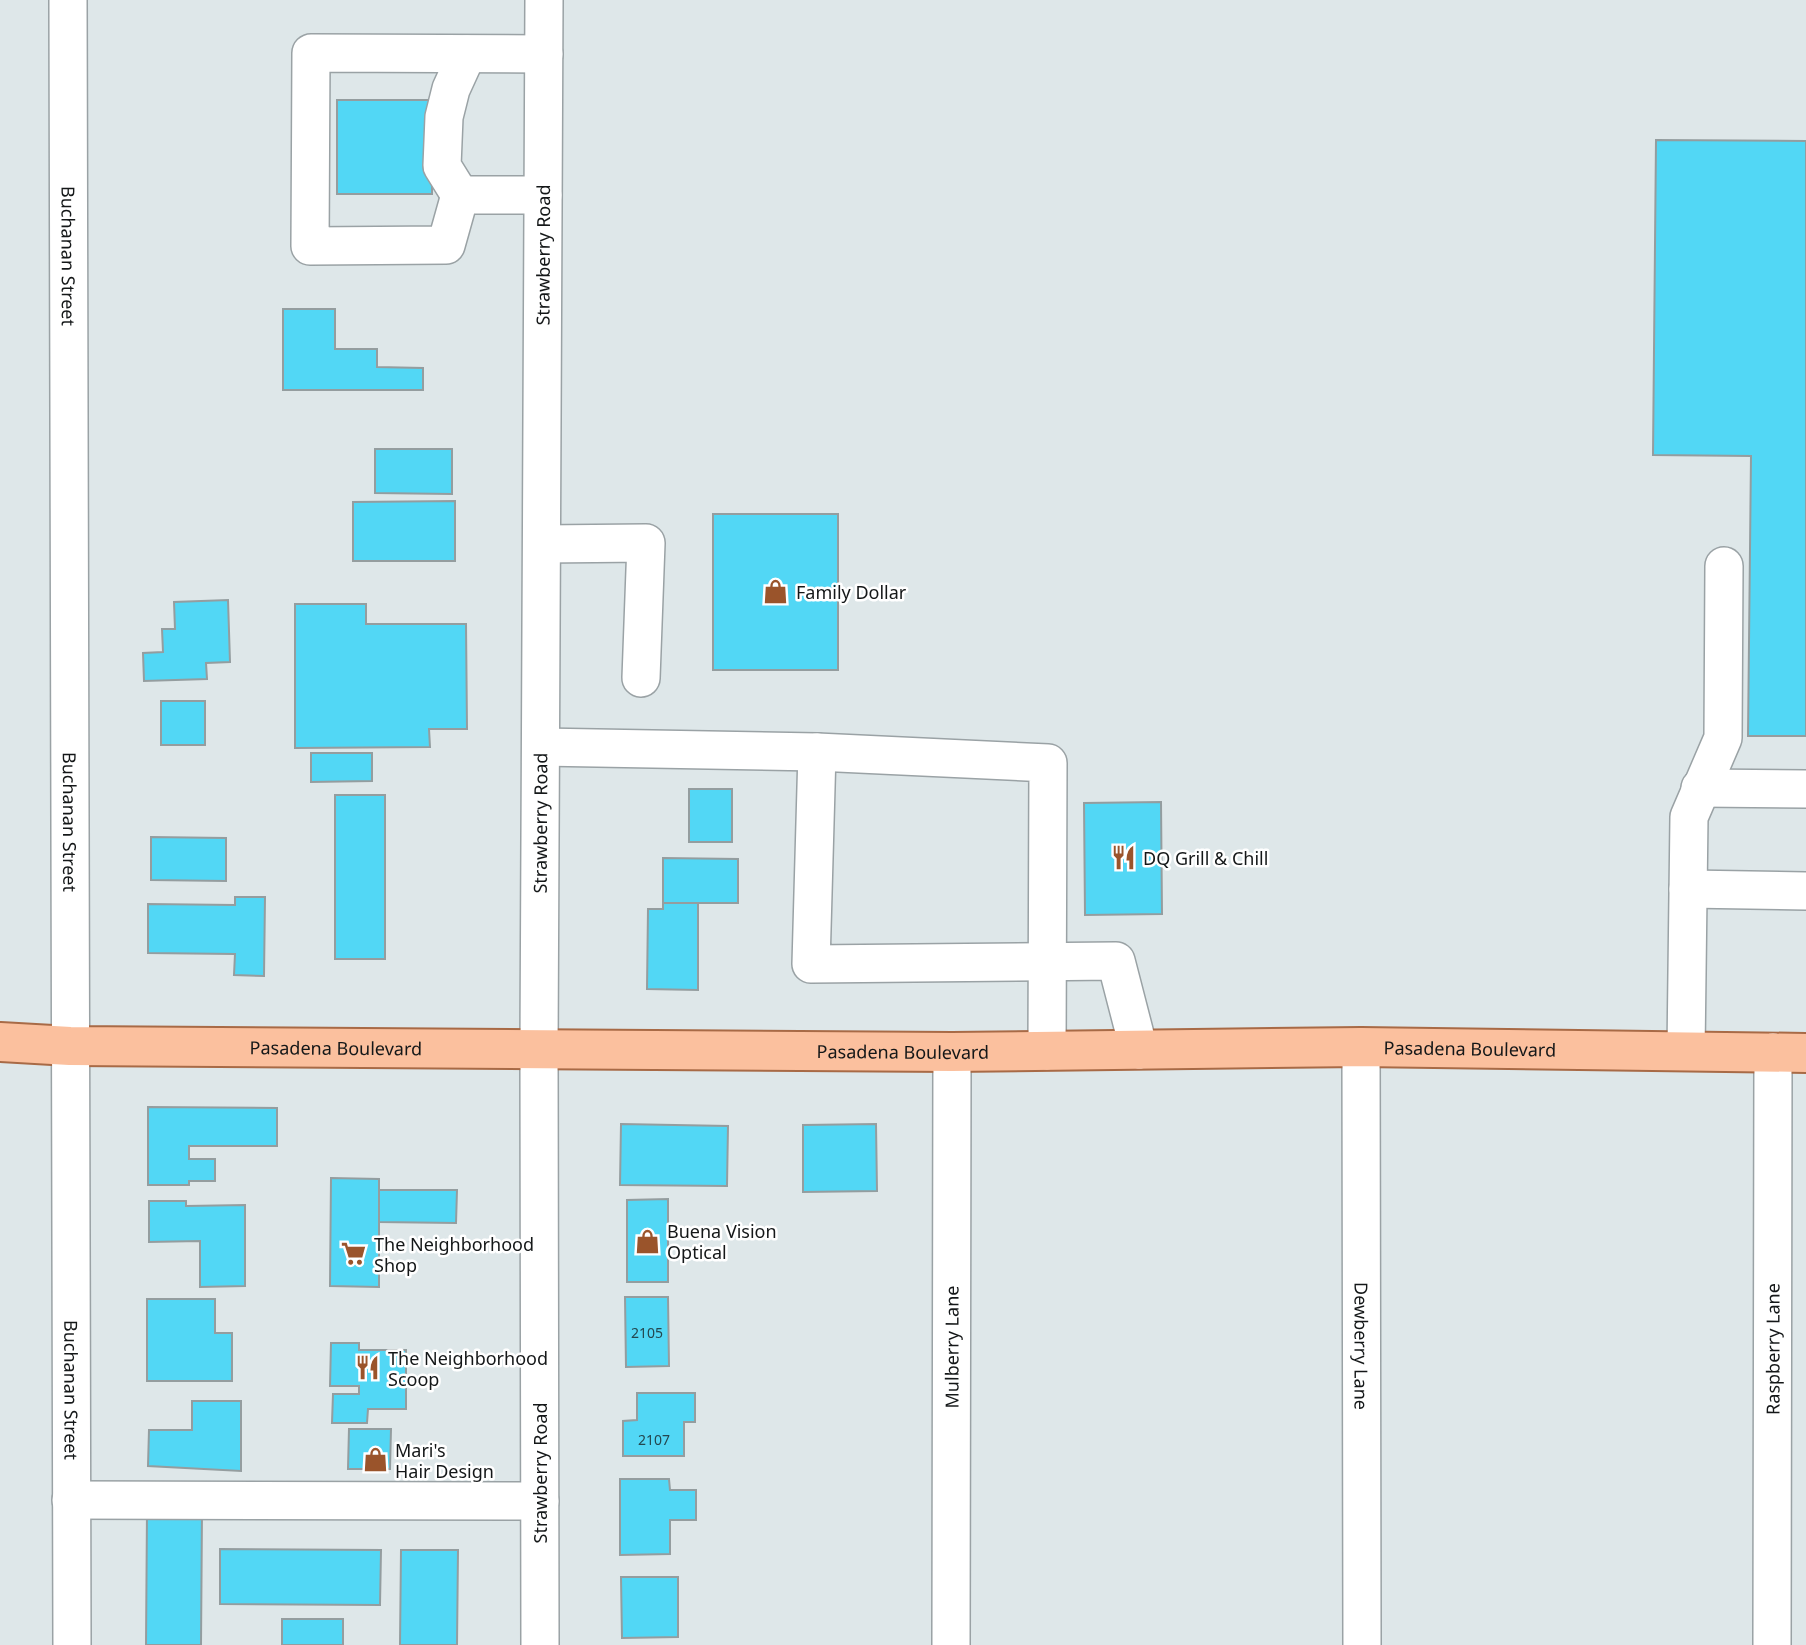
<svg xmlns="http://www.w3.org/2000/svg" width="1806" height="1645" viewBox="0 0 1806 1645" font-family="'Noto Sans',sans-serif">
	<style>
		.building { fill: #52d7f5; stroke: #949d9f; stroke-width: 2 }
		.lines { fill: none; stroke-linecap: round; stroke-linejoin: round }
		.minor-casing { stroke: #9aa2a5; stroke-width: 40 }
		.major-casing { stroke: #a86a46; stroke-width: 42 }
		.minor { stroke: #fff; stroke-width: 37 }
		.major { stroke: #fbc09e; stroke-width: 38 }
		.labels { text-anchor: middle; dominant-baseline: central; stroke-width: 5; stroke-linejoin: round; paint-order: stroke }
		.number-label { font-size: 14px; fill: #24474f }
		.street-label { font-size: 18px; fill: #141718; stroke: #fff }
		.poi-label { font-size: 18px; fill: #141718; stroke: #fff; text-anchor: start }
	</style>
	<rect width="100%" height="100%" fill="#dee7e9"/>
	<g class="building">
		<rect x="337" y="100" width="95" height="94"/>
		<path d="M1656,140L1806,141V736H1748L1751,456L1653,455Z"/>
		<path d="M283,309H335V349H377V367L423,368V390H283Z"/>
		<path d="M375,449H452V494L375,493Z"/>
		<path d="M455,501V561H353V502Z"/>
		<rect x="713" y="514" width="125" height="156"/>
		<path d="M228,600L230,662L206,663L207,679L144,681L143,653L163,652L162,629H175L174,602Z"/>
		<path d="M295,604H366V624H466L467,729H429L430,747L295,748Z"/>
		<rect x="161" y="701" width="44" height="44"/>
		<path d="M311,753H372V781L311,782Z"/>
		<rect x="689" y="789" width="43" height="53"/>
		<rect x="335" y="795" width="50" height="164"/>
		<path d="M1161,802L1162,914L1085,915L1084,803Z"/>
		<path d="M151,837L226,838V881L151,880Z"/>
		<path d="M663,858L738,859V903H663Z"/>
		<path d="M235,897H265L264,976L234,975L235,954L148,953V904L235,905Z"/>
		<path d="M663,903H698V990L647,989L648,909H663Z"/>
		<path d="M148,1107L277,1108V1146H189V1159H215V1181H189V1185H148Z"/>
		<path d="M621,1124L728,1126L727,1186L620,1185Z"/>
		<path d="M876,1124L877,1191L803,1192V1125Z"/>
		<path d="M331,1178L379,1179V1287L330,1286Z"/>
		<path d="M379,1190H457L456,1223L379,1222Z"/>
		<path d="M668,1199V1282H627V1200Z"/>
		<path d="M149,1201H186V1206L245,1205V1286L200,1287V1241L149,1242Z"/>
		<path d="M625,1297H668L669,1366L626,1367Z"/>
		<path d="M147,1299H215V1333H232V1381H147Z"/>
		<path d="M331,1343H359V1350H406V1409H368L367,1423H332L333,1394H359V1386H330Z"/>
		<path d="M637,1393H695V1422H684V1456H623V1421L637,1420Z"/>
		<path d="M192,1401H241V1471L148,1466L149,1430H192Z"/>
		<path d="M349,1429H391L390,1469H348Z"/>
		<path d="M620,1479H669L670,1490H696V1520H670V1554L620,1555Z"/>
		<path d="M147,1511H202L201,1645H146Z"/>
		<path d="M220,1549L381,1550L380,1605L220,1604Z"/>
		<path d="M401,1550H458L457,1645H400Z"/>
		<path d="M621,1577H678V1637L622,1638Z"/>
		<rect x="282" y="1619" width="61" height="26"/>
	</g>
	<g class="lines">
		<defs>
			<g id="minor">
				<path id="s1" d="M68,0L72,1645"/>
				<path d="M460,195L442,166L444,117L451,89L467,54"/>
				<path d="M543,195H460L446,245L310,246L311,53L544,54"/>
				<path d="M542,544L646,543L641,678"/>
				<path d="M541,747L817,752L1048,763L1047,1051"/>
				<path d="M817,752L811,964L1116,961L1139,1050"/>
				<path d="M1700,788L1806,789"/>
				<path d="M1688,889L1806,891"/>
				<path id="s2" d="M1361,1047L1362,1645"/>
				<path d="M1686,1051L1689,817L1723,738L1724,566"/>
				<path d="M71,1500L540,1501"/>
				<path id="s3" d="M540,1645L539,1049L544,0"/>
				<path id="s4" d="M951,1645L952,1052"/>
				<path id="s5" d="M1772,1645L1773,1052"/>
			</g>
			<g id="major">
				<path id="s6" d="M0,1042L70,1046L952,1052L1361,1047L1806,1053"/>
			</g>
		</defs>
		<use href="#minor" class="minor-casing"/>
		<use href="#major" class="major-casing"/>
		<use href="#minor" class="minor"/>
		<use href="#major" class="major"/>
	</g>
	<defs>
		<symbol id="shop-bare" viewBox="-9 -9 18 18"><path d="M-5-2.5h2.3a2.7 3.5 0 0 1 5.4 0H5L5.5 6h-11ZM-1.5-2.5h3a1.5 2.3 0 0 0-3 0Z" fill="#9a542b" stroke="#fff" stroke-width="2.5" paint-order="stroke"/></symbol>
		<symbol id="restaurant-bare" viewBox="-9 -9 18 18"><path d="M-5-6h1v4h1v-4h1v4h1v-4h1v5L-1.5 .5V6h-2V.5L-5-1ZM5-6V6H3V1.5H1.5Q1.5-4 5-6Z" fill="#9a542b" stroke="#fff" stroke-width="2.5" paint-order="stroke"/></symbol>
		<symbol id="supermarket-bare" viewBox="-9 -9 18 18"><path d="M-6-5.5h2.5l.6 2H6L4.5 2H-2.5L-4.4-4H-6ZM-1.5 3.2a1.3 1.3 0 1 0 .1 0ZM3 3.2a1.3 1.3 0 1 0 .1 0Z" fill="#9a542b" stroke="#fff" stroke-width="2.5" paint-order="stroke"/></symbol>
	</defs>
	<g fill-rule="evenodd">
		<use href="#shop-bare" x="758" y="574" width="35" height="35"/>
		<use href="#restaurant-bare" x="1106" y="840" width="35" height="35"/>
		<use href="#shop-bare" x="630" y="1224" width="35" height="35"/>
		<use href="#supermarket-bare" x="336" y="1236" width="35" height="35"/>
		<use href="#restaurant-bare" x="350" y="1350" width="35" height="35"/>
		<use href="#shop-bare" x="358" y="1442" width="35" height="35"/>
	</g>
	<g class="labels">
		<g class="number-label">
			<text x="647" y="1332">2105</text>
			<text x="654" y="1439">2107</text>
		</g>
		<g class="street-label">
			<text stroke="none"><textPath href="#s1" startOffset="256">Buchanan Street</textPath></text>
			<text stroke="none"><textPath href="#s3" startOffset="1390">Strawberry Road</textPath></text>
			<text stroke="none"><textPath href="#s3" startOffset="822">Strawberry Road</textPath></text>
			<text stroke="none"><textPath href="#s1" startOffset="822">Buchanan Street</textPath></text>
			<text stroke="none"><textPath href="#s6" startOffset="336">Pasadena Boulevard</textPath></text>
			<text stroke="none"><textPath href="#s6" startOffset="1470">Pasadena Boulevard</textPath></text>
			<text stroke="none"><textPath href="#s6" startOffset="903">Pasadena Boulevard</textPath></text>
			<text stroke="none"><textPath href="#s2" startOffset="299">Dewberry Lane</textPath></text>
			<text stroke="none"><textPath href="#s4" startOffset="298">Mulberry Lane</textPath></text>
			<text stroke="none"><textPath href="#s5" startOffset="296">Raspberry Lane</textPath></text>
			<text stroke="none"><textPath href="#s1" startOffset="1390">Buchanan Street</textPath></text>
			<text transform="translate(540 1473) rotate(-90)">Strawberry Road</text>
		</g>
		<g class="poi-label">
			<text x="796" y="592">Family Dollar</text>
			<text x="1143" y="858">DQ Grill &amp; Chill</text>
			<text x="667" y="1231">Buena Vision<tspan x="667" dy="21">Optical</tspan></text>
			<text x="374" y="1244">The Neighborhood<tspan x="374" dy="21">Shop</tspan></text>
			<text x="388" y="1358">The Neighborhood<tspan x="388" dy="21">Scoop</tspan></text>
			<text x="395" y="1450">Mari's<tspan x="395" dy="21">Hair Design</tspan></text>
		</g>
	</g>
</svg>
